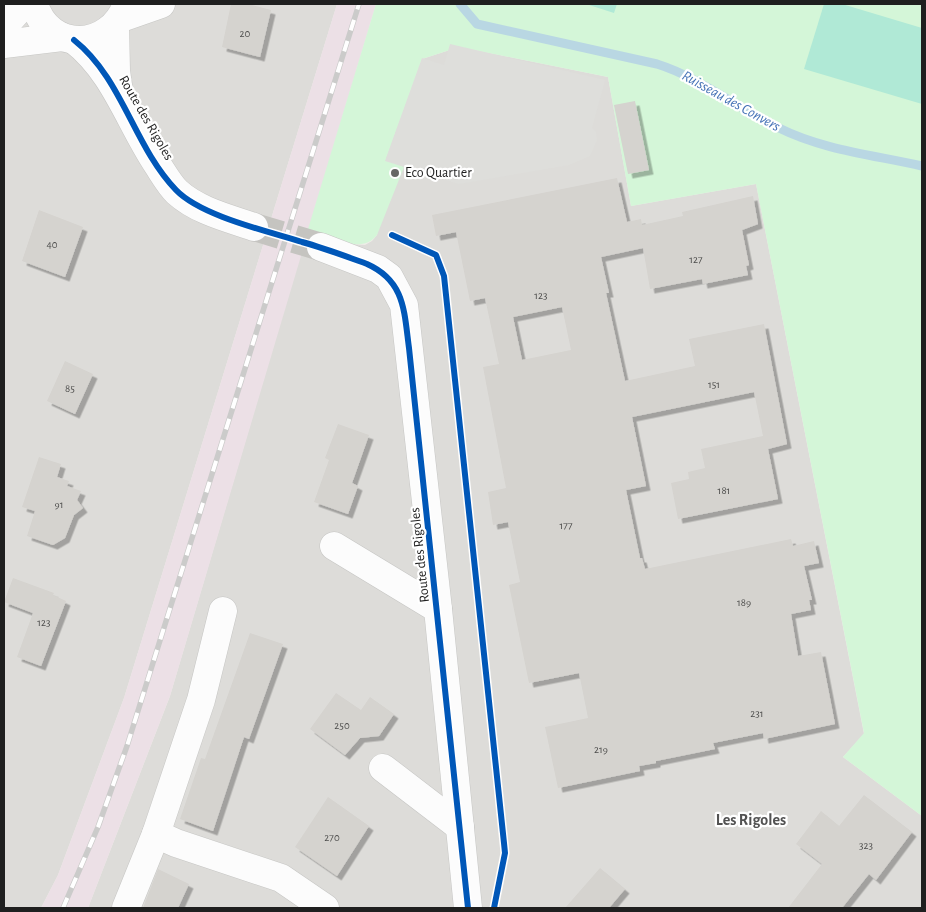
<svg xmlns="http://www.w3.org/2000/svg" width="926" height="912" viewBox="0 0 926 912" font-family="'Alegreya Sans',sans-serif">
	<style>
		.residential { fill: #dddcd9 }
		.industrial { fill: #ece0e6 }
		.park { fill: #d4f6d8 }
		.pitch { fill: #b0e9d6 }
		.parking { fill: #dededb }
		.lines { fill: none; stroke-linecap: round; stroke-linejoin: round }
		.stream { stroke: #b9d7e3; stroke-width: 9 }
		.building { fill: #d5d3cf; fill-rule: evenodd; filter: url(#shadow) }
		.minor-tunnel { stroke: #c5c4c0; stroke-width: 28; stroke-dasharray: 28 14; stroke-linecap: butt }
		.minor-casing { stroke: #c6c6c4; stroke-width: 29 }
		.minor { stroke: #fcfcfc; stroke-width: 28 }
		.rail-casing { stroke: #cbcbca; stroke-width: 5.5 }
		.rail { stroke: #fff; stroke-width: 4; stroke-dasharray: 11; stroke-linecap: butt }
		.cycleway-casing { stroke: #fff; stroke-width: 9 }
		.cycleway { stroke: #0057b8; stroke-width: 6 }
		.poi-dot { fill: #676765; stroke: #fff; stroke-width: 2 }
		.labels { text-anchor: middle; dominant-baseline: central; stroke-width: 4.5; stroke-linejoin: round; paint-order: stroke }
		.number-label { font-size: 11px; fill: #4c4c4b }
		.street-label { font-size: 14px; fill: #1f1f1f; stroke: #fff }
		.poi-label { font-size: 14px; fill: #1f1f1f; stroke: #fff; text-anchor: start }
		.water-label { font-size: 15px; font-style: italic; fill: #4572b6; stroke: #fff }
		.quarter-label { font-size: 16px; font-weight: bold; fill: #525252; stroke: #fff }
	</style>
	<defs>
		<filter id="shadow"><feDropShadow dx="4.5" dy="4.5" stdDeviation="0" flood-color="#0004"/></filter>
	</defs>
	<rect width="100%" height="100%" fill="#eeede8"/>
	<g class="residential">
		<path d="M4,4H337L124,698L58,875L41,908H4Z"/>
		<path d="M459,47L608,77L631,206L756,184L864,734L843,757L922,816V908H88L170,696L308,229L349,244L365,245L372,241L377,235L385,160L422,59Z"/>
	</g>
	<path class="industrial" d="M337,4H376L170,696L88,908H41L58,875L124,698Z"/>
	<path class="park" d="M376,4H922V816L843,757L864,733L756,184L631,206L608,77L459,47L422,59L386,159L404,167L377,235C361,256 328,236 308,229Z"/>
	<g class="pitch">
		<path d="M586,4H617L614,13Z"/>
		<path d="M824,4H842L922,28V104L804,69Z"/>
	</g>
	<path class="parking" d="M450,44L605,80L592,128L596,132L597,140L590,156L569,165L459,184L385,161L422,58L444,65Z"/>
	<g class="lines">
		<path class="stream" d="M460,4L477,24L657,64C701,78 737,108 779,128C823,150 874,155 922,166"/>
	</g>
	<g class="building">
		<path d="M231,4H248L271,10L260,57L222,47Z"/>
		<path d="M635,101L649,170L628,174L614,105Z"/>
		<path d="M617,178L627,222L641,219L642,225L683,216L682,212L753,196L758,224L742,230L749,265L746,266L748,275L703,284L702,279L650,289L643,248L601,257L609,293H606L625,381L695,366L689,339L764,324L787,444L768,449L778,499L678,519L671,483L689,479L688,472L705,468L701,449L763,436L754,392L632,417L646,486L626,490L640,558H642L645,569L791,539L793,546L814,541L819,563L804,566L812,600H809L811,610L791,614L798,656L821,652L835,724L764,739L763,733L713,743L715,749L656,761V763L639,766L640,771L558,788L545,727L588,718L579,673L529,683L509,585L520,582L508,522L493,525L488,492L506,488L483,367L499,364L485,298L470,301L456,232L436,236L432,215ZM562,307L571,350L522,360L513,317Z"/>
		<path d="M39,210L83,227L65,277L22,261Z"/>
		<path d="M65,361L93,374L75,414L47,401Z"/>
		<path d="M338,424L369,435L352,483L358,486L348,514L314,502L329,460L325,458Z"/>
		<path d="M39,457L61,464L57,477L69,481L67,486L81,491L77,500L83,508L74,515L65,538L53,545L27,536L35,511L22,507Z"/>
		<path d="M13,578L54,593L53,595L66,601L41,666L17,657L33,613L4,602Z"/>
		<path d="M250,633L283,644L249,739L244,737L213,831L180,819L201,758L205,759Z"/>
		<path d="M336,693L361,710L370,697L394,714L379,736L360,738L345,755L310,729Z"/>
		<path d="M864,795L912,832L876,880L869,874L842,908H788L822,864L796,844L821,811L839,826Z"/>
		<path d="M328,797L369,826L337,876L295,847Z"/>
		<path d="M600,868L625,889L609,908H565Z"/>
		<path d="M158,869L189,884L178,908H143Z"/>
	</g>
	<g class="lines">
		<path class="minor-tunnel" d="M254,227L321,247"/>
		<defs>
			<g id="minor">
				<path d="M34,4C49,53 110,51 127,4"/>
				<path d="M121,18L161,4"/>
				<path d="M115,25L116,71L119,92"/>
				<path d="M4,26L24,4"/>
				<path d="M74,40C115,72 129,122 157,164C163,173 169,184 177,192C198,211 228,218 254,227"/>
				<path d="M4,44L62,37"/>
				<path d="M321,247L378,269L389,277L404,305L438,609L468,908"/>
				<path d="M334,546L438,609"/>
				<path d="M223,611L201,700L156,834L176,843L281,878L325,908"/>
				<path d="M383,768L460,827"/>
				<path d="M126,908L156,834"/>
			</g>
		</defs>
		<use href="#minor" class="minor-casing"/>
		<use href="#minor" class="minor"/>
		<defs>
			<path id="rail" d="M63,908L98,827L127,746L359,4"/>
		</defs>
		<use href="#rail" class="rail-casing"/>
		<use href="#rail" class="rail"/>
		<defs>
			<g id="cycleway">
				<path d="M74,40C123,79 133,145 176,190C201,216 267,231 302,242C324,248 345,256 367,264C405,281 404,311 409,348L468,908"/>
				<path d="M392,235L436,255L444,276L504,843L505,853L494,908"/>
			</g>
		</defs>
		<use href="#cycleway" class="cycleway-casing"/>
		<use href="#cycleway" class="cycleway"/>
	</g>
	<circle class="poi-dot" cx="395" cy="173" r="5"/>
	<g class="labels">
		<g class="number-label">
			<text x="245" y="33">20</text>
			<text x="52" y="244">40</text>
			<text x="696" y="259">127</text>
			<text x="541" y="295">123</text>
			<text x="714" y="384">151</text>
			<text x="70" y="388">85</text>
			<text x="724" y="490">181</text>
			<text x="59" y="504">91</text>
			<text x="566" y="525">177</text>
			<text x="744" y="602">189</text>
			<text x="44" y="622">123</text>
			<text x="757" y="713">231</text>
			<text x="342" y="725">250</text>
			<text x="601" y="749">219</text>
			<text x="332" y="837">270</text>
			<text x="866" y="845">323</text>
		</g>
		<g class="street-label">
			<text transform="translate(146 118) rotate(60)">Route des Rigoles</text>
			<text transform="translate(420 555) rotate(-96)">Route des Rigoles</text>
		</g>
		<g class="poi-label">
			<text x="405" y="173">Eco Quartier</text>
		</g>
		<g class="water-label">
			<text transform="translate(731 101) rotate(29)">Ruisseau des Convers</text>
		</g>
		<g class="quarter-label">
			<text x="751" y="820">Les Rigoles</text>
		</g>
	</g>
	<rect width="926" height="912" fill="none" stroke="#1f1f1f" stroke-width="10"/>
</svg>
